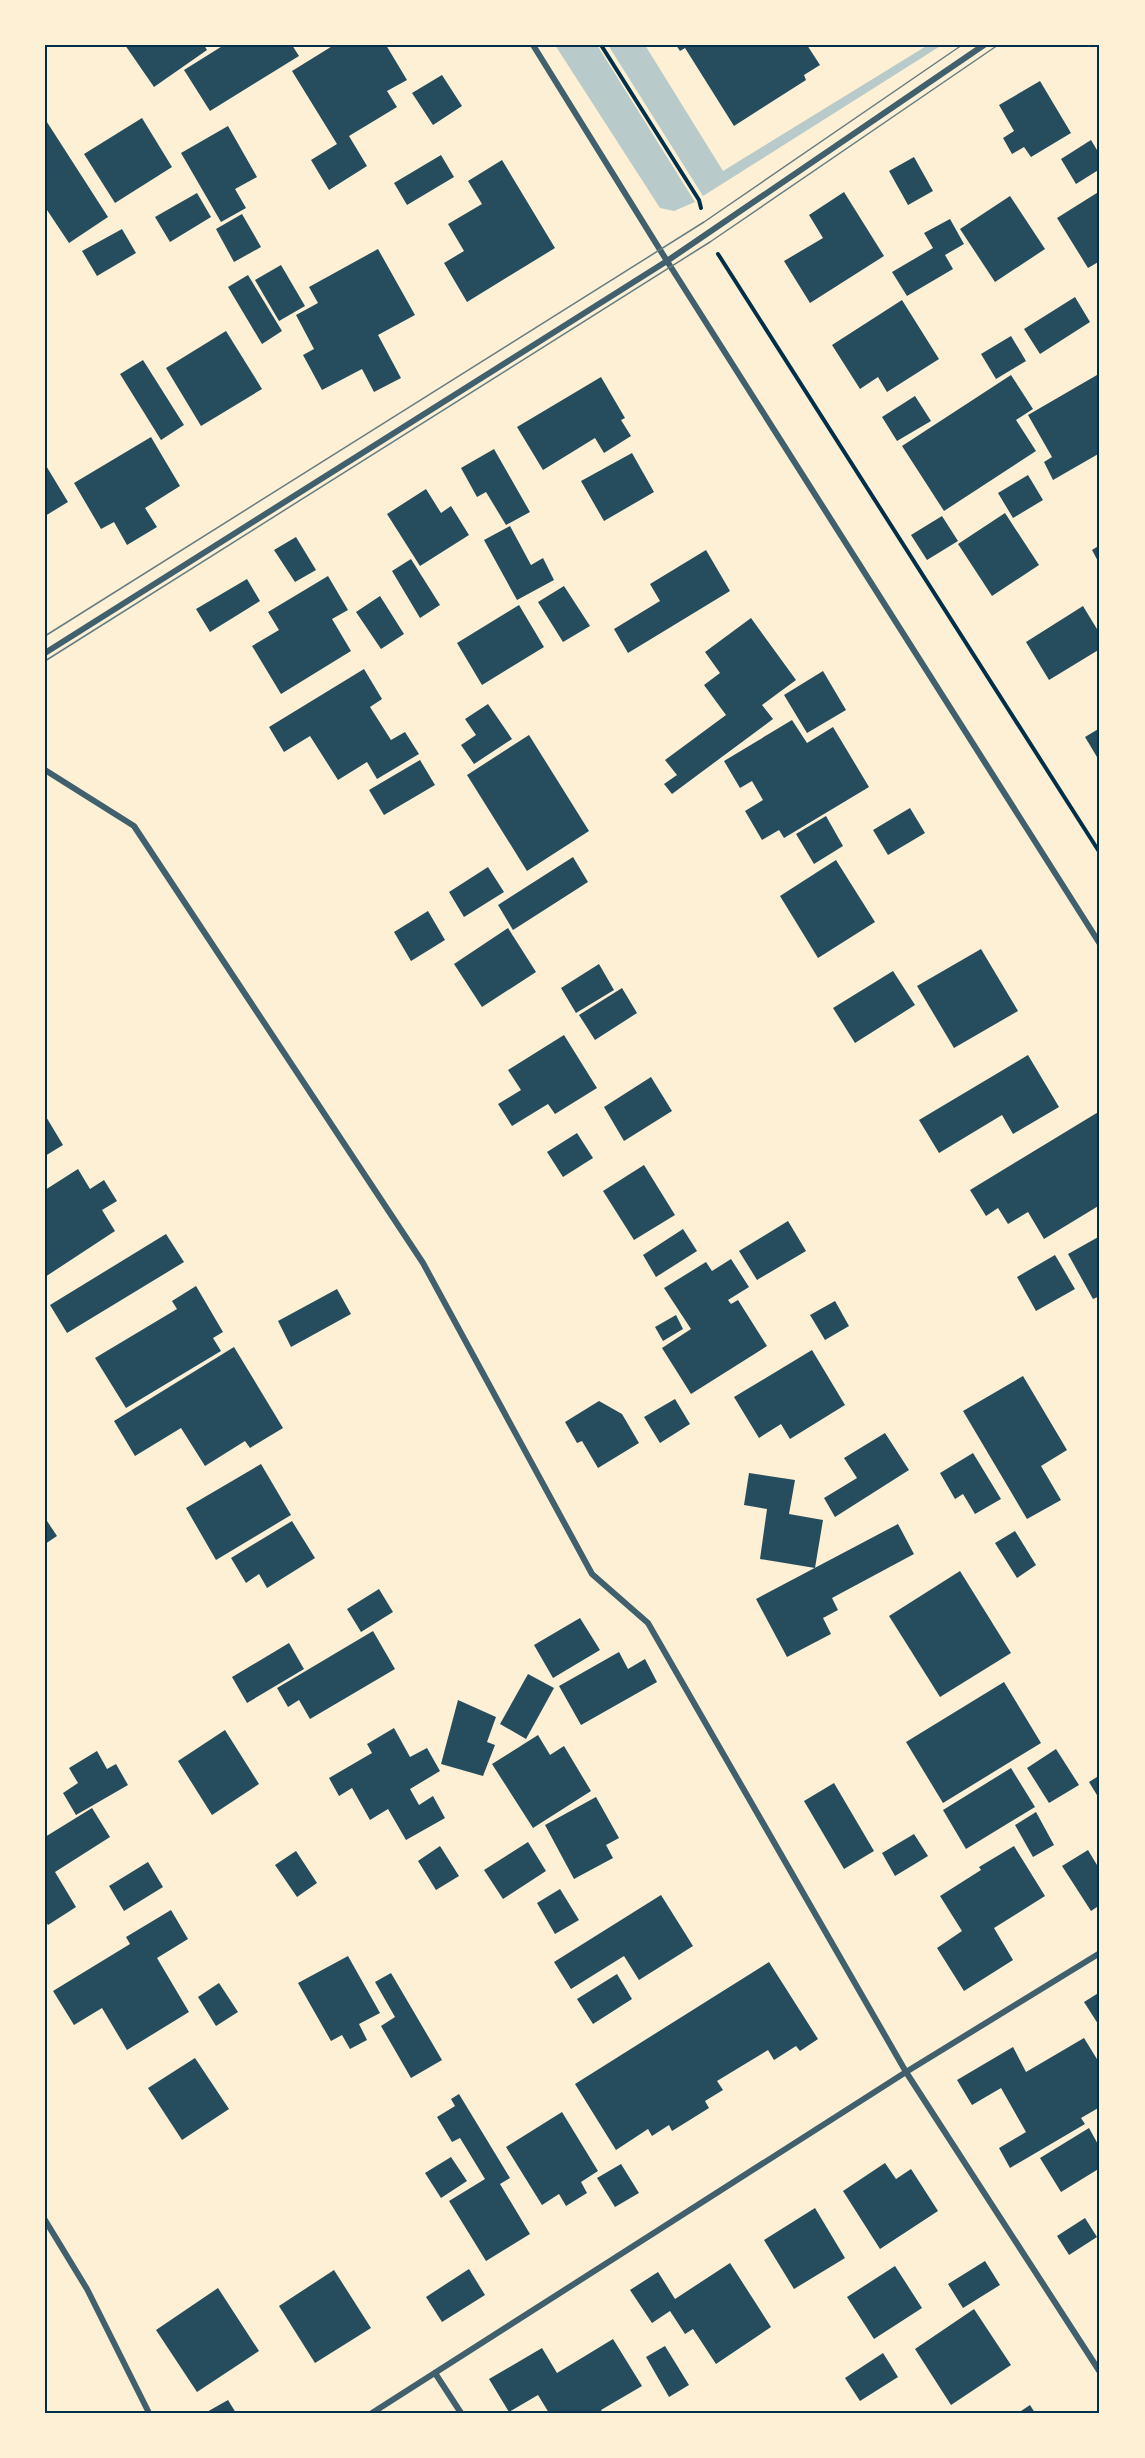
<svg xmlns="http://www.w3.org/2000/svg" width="1145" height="2458" viewBox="0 0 1145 2458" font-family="'Source Sans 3',sans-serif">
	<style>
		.green { fill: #b9caca }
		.building { fill: #264d5e }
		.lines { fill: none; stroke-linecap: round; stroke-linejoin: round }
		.path { stroke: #003049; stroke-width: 4 }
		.minor { stroke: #3f606c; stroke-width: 6 }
		.tram { stroke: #657d81; stroke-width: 1.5 }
		.neatline { fill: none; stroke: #003049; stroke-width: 2 }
	</style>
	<rect width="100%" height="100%" fill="#fdf0d5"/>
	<g class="green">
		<path d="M555,45H597L695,202L674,211L660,208Z"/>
		<path d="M608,45H645L723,171L928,45H942L703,196Z"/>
	</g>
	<g class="building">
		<path d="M125,45H204L207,50L154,87Z"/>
		<path d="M224,45H292L299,56L210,111L184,70Z"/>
		<path d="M334,45H386L407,80L387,91L397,107L349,136L367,166L329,190L311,160L337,144L292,71Z"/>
		<path d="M676,45H807L820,65L804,75L806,80L734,126L685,48L680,51Z"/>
		<path d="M442,75L462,106L433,125L412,93Z"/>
		<path d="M1040,81L1071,133L1031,157L1024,147L1012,154L1003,138L1014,131L999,105Z"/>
		<path d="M142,118L172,167L115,203L84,154Z"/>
		<path d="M45,119L108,217L69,243L45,207Z"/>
		<path d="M228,126L257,177L235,189L246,208L221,222L181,153Z"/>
		<path d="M1091,140L1100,155V169L1076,184L1061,159Z"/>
		<path d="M441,155L454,177L407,205L394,183Z"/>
		<path d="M914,157L933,191L908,205L889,171Z"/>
		<path d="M502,160L555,248L467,302L444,263L464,251L448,224L482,204L468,181Z"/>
		<path d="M1100,191V261L1088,268L1057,218Z"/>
		<path d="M844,192L884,256L810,303L784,261L823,238L809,215Z"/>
		<path d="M197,193L211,217L170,242L155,217Z"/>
		<path d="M1010,196L1045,249L995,282L960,229Z"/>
		<path d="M242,214L261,247L234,262L216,229Z"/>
		<path d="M950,219L964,244L945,255L953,269L907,296L892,272L933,248L924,233Z"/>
		<path d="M122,229L136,253L97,276L82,251Z"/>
		<path d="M378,249L415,315L378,335L401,378L374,392L362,369L322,390L303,355L314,349L296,315L318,303L309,287Z"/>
		<path d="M281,265L305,306L279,321L255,280Z"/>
		<path d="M248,275L282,331L262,344L228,287Z"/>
		<path d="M1075,297L1090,322L1040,354L1024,329Z"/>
		<path d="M902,300L939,359L887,392L878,377L860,389L832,345Z"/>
		<path d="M226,331L262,389L201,426L166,368Z"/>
		<path d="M1011,336L1026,361L996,379L981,354Z"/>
		<path d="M143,360L184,425L161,440L120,374Z"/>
		<path d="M1011,375L1033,409L1016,420L1036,451L944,511L902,446Z"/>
		<path d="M1097,375L1100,380V453L1053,480L1044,462L1052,457L1028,415Z"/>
		<path d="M601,377L625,418L621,420L631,436L604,453L595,438L543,470L517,427Z"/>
		<path d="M915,396L931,421L897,441L882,417Z"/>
		<path d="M151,437L180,486L145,508L157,527L127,545L114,522L101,529L74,483Z"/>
		<path d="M494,449L530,512L506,525L486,492L477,497L461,468Z"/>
		<path d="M632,453L654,492L604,521L581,481Z"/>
		<path d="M45,464L68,502L45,516Z"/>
		<path d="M1028,475L1043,500L1013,518L998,493Z"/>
		<path d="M426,489L441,513L451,506L469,535L420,566L387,514Z"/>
		<path d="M1005,513L1039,565L992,596L958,544Z"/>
		<path d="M942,516L958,541L927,560L911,535Z"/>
		<path d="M510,526L531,565L543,558L554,580L517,600L484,540Z"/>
		<path d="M296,537L316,570L295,582L274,550Z"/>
		<path d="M1100,545V565L1092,550Z"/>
		<path d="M706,550L730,591L628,653L614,629L660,601L650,584Z"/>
		<path d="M411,559L440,605L420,618L392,571Z"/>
		<path d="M328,576L348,610L332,619L351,651L281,694L252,646L279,630L268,612Z"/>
		<path d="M247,579L260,601L210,632L196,609Z"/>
		<path d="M564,586L590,626L563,642L538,602Z"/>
		<path d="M380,596L404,634L381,649L356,612Z"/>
		<path d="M519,605L544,647L482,685L457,643Z"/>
		<path d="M1083,606L1100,634V649L1049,680L1026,642Z"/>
		<path d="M751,618L796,680L762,705L773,719L672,794L664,784L677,775L665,760L726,715L704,685L720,673L705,652Z"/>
		<path d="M364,669L382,699L370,707L391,740L405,732L419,754L377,779L367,762L338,780L310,736L284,752L269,727Z"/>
		<path d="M823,671L846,710L807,733L784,695Z"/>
		<path d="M488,704L512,739L474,764L461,745L476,735L465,719Z"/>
		<path d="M792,720L807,743L833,727L869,787L784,838L779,830L762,840L745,811L763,800L752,781L740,788L724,761Z"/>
		<path d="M1100,728V762L1085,737Z"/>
		<path d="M529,735L589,831L527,871L467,775Z"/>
		<path d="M420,760L435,785L384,815L369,790Z"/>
		<path d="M910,808L925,833L888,855L873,830Z"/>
		<path d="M826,816L843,846L814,864L796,834Z"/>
		<path d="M573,857L588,882L513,930L498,905Z"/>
		<path d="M836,860L875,922L818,958L780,896Z"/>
		<path d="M488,867L504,892L464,917L449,892Z"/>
		<path d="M428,911L445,940L411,961L394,932Z"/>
		<path d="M508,928L536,972L482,1007L454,964Z"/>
		<path d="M981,949L1018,1011L954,1048L917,986Z"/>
		<path d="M599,964L614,990L576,1013L561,988Z"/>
		<path d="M893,971L915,1005L855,1043L833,1008Z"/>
		<path d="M622,988L637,1013L595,1040L579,1015Z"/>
		<path d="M564,1035L597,1088L555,1114L548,1104L512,1126L498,1104L521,1090L508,1070Z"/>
		<path d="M1028,1055L1059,1107L1013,1134L1002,1115L939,1153L919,1120Z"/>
		<path d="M651,1077L672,1111L624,1141L604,1107Z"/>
		<path d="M1100,1111V1205L1044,1239L1028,1212L1008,1224L998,1208L986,1216L970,1190Z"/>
		<path d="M45,1115L63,1145L45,1156Z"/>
		<path d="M577,1133L593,1158L563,1177L547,1152Z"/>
		<path d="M644,1165L675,1215L634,1240L603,1191Z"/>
		<path d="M78,1169L90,1189L104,1180L117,1201L102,1210L115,1231L45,1277V1190Z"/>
		<path d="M788,1221L806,1251L757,1280L739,1251Z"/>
		<path d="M683,1229L697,1251L656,1277L643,1255Z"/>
		<path d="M166,1234L184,1262L67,1333L50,1305Z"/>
		<path d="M1100,1236V1296L1093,1299L1068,1254Z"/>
		<path d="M1055,1255L1075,1289L1036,1311L1017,1277Z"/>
		<path d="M731,1259L749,1287L728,1300L731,1304L738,1300L767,1346L691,1394L662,1348L691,1329L664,1288L706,1262L712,1271Z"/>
		<path d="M196,1286L223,1332L213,1338L221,1351L126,1408L95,1358L177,1309L172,1301Z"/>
		<path d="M337,1289L351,1314L291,1347L278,1321Z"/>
		<path d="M835,1301L849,1326L825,1340L810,1315Z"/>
		<path d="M676,1315L683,1329L663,1341L655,1327Z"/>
		<path d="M234,1347L283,1428L250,1448L245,1441L205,1466L181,1428L135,1456L114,1421Z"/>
		<path d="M812,1350L845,1405L790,1439L781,1424L759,1438L734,1397Z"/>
		<path d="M1023,1376L1067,1450L1041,1466L1061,1500L1027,1519L963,1411Z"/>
		<path d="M675,1399L690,1424L660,1443L644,1417Z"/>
		<path d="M599,1401L622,1414L639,1443L598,1468L582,1441L577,1443L565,1422Z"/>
		<path d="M885,1433L909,1470L835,1517L824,1498L857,1478L844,1458Z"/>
		<path d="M973,1453L1001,1499L975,1514L963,1494L955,1499L940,1473Z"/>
		<path d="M261,1464L291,1515L216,1560L186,1508Z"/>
		<path d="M749,1473L795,1480L789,1514L823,1520L815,1568L760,1559L767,1509L744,1505Z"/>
		<path d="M45,1518L57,1536L45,1544Z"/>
		<path d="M292,1521L315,1558L267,1588L259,1574L246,1583L231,1558Z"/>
		<path d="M898,1524L914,1554L832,1598L838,1610L823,1618L831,1634L787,1657L756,1599Z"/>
		<path d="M1015,1531L1036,1565L1017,1578L995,1543Z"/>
		<path d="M960,1571L1011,1653L940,1697L889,1616Z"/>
		<path d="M379,1589L393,1612L361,1632L347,1609Z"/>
		<path d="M580,1618L600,1650L553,1678L534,1645Z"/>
		<path d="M373,1631L395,1669L310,1719L299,1700L288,1707L277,1688Z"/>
		<path d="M289,1643L304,1669L247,1703L232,1677Z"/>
		<path d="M619,1652L628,1669L645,1659L657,1682L581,1725L559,1686Z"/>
		<path d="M528,1674L554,1688L526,1739L500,1724Z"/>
		<path d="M1004,1682L1041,1743L943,1803L906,1742Z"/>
		<path d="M458,1700L496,1717L487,1742L495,1745L483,1776L441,1764Z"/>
		<path d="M394,1728L410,1757L427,1748L440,1771L410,1789L419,1805L433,1796L445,1818L406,1840L388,1809L370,1820L352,1788L339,1796L329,1778L372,1753L367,1744Z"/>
		<path d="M225,1730L259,1784L212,1815L178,1761Z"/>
		<path d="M538,1735L550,1755L564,1746L591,1791L533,1828L492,1764Z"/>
		<path d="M1056,1749L1079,1785L1049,1803L1027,1768Z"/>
		<path d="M97,1751L107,1769L116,1764L128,1785L76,1815L63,1793L78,1783L69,1768Z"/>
		<path d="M1011,1768L1035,1807L966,1849L943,1810Z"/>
		<path d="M1100,1775V1800L1089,1782Z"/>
		<path d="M834,1783L874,1851L844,1869L804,1801Z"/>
		<path d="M596,1797L619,1838L606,1845L613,1858L574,1879L545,1825Z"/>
		<path d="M92,1808L110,1837L55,1872L76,1907L48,1925L45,1920V1837Z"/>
		<path d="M1036,1812L1054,1845L1033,1857L1015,1825Z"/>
		<path d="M914,1834L928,1856L895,1876L882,1853Z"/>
		<path d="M528,1842L546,1871L503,1899L484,1870Z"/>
		<path d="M440,1846L459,1876L436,1890L418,1861Z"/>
		<path d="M1014,1846L1045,1896L994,1928L1013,1960L964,1991L937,1948L962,1931L940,1896L981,1870L979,1867Z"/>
		<path d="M1088,1850L1100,1870V1905L1091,1911L1062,1866Z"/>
		<path d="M296,1851L317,1883L297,1897L275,1865Z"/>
		<path d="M148,1862L163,1887L124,1911L109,1886Z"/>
		<path d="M560,1889L579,1920L555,1934L537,1903Z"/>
		<path d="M661,1895L693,1946L639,1980L624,1956L571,1989L554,1962Z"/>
		<path d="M171,1910L188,1939L157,1958L189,2012L127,2050L102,2008L74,2025L53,1991L130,1944L126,1937Z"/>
		<path d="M348,1956L380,2013L359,2024L367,2040L350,2049L342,2035L331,2041L298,1983Z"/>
		<path d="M769,1962L818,2039L800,2051L796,2046L774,2060L768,2050L717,2081L723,2090L705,2101L709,2108L672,2131L669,2125L652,2136L648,2129L616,2150L575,2084Z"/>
		<path d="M391,1973L442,2060L411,2078L381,2026L395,2017L375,1982Z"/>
		<path d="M617,1974L632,1999L593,2024L577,1999Z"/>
		<path d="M219,1983L238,2012L216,2026L198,1997Z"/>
		<path d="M1100,1992V2027L1084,2002Z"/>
		<path d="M1084,2038L1100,2064V2107L1081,2118L1085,2124L1010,2168L999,2148L1026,2132L1001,2088L972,2105L957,2080L1013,2047L1026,2072Z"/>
		<path d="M195,2058L229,2109L182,2140L148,2088Z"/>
		<path d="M459,2094L510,2178L500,2184L530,2234L486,2261L449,2201L485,2179L460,2138L452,2142L437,2117L455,2106L451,2099Z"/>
		<path d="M562,2112L598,2171L581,2182L587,2193L566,2206L559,2194L542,2205L506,2147Z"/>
		<path d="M1089,2128L1100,2148V2168L1061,2192L1040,2158Z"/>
		<path d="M451,2157L467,2181L441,2198L425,2173Z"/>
		<path d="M885,2163L896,2179L911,2169L938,2211L880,2249L843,2191Z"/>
		<path d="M621,2164L639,2193L615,2207L597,2178Z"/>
		<path d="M815,2208L845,2258L794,2289L764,2240Z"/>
		<path d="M1085,2218L1097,2237L1069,2255L1057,2236Z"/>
		<path d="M985,2261L1000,2285L963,2308L948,2284Z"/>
		<path d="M730,2263L771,2327L716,2364L693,2329L685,2334L670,2311L652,2323L630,2290L658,2272L675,2299Z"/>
		<path d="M895,2266L922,2308L874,2339L847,2297Z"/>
		<path d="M469,2269L485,2295L442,2322L426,2297Z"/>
		<path d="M334,2270L371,2328L315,2363L279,2306Z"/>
		<path d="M218,2288L259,2351L197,2392L156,2330Z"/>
		<path d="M974,2309L1011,2365L951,2405L915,2349Z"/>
		<path d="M613,2339L642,2386L601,2410L603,2413H549L538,2395L509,2412L489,2379L542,2348L557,2373Z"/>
		<path d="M665,2346L689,2385L669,2397L646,2357Z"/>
		<path d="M883,2353L898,2377L860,2401L845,2378Z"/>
		<path d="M228,2400L236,2413H205Z"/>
		<path d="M1030,2405L1035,2413H1018Z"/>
	</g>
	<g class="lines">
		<g class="path">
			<path d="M601,45L699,200L701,208"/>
			<path d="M718,254L1100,853"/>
		</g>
		<g class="minor">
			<path d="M533,45L667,261L1100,944"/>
			<path d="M45,653L667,261L984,45"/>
			<path d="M45,770L134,826L423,1263L592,1574L648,1623L906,2072L1100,2372"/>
			<path d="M45,2220L87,2289L149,2413"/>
			<path d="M435,2373L461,2413"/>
			<path d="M372,2413L906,2072L1100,1953"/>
		</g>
		<g class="tram">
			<path d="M45,636L704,222L962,45"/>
			<path d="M45,661L710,242L998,45"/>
		</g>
	</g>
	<rect width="1145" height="2458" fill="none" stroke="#fdf0d5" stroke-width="93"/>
	<rect x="46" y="46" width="1052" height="2366" class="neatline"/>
</svg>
